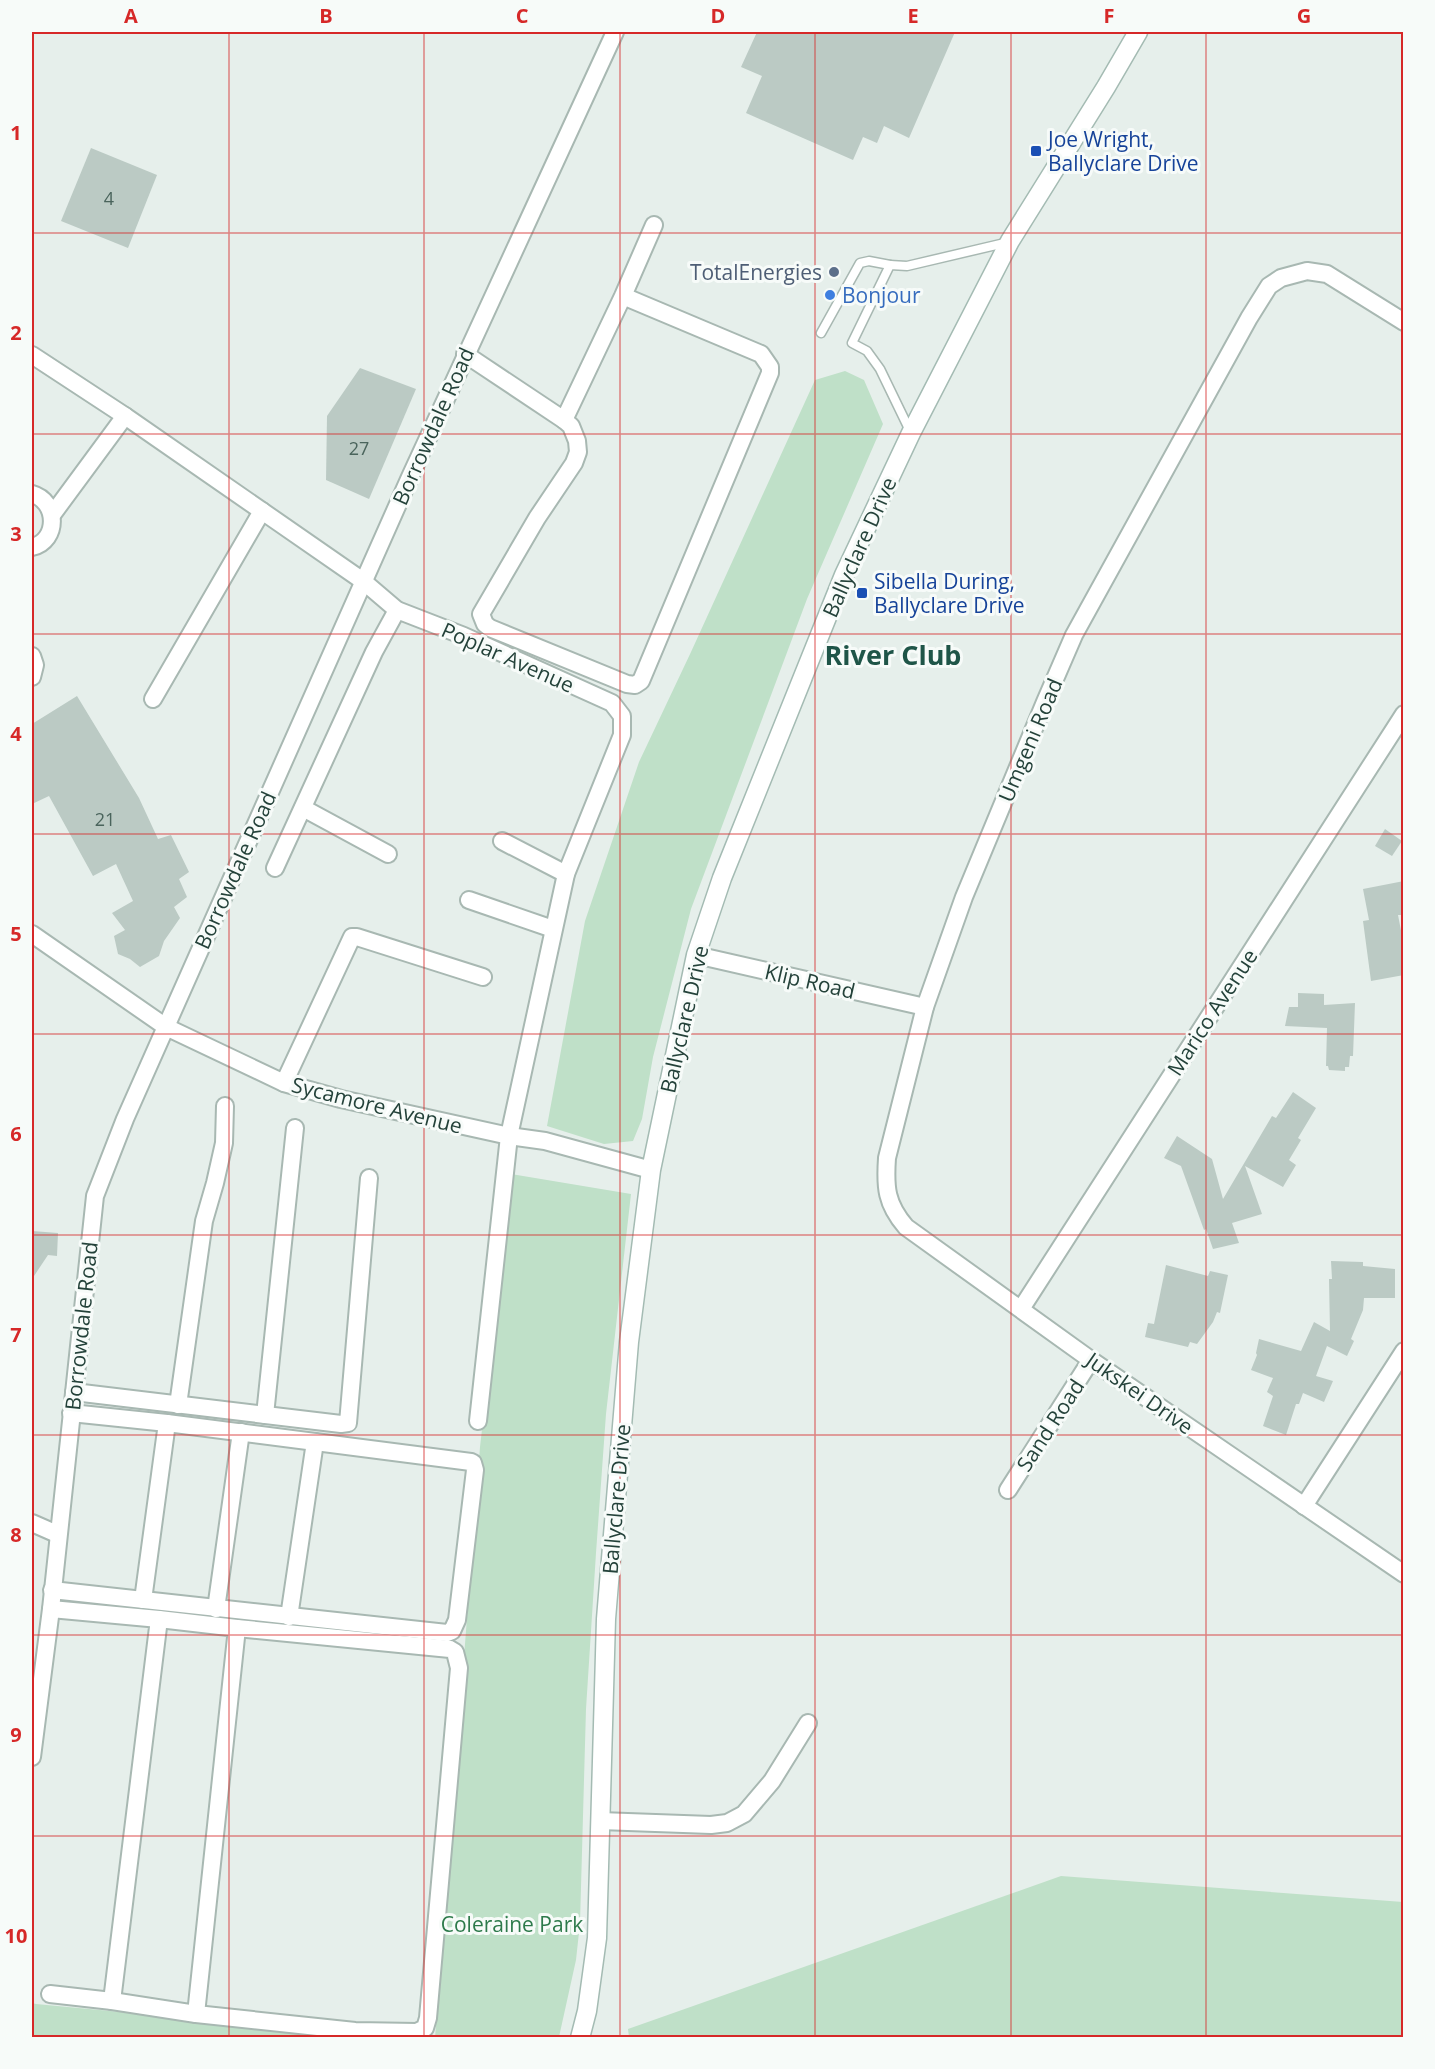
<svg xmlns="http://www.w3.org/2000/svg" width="1435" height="2069" viewBox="0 0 1435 2069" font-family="'Open Sans',sans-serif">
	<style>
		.green { fill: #bfe0c8 }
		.building { fill: #bbcac4 }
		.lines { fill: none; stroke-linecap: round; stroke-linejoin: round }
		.lane-casing { stroke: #a8b8b2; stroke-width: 11 }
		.street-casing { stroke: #a8b8b2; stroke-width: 20 }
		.secondary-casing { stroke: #a4bbb3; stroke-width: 21 }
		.lane { stroke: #fff; stroke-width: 8 }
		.street { stroke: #fff; stroke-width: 16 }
		.secondary { stroke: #fff; stroke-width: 18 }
		.grid { fill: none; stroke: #d62828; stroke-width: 1.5; stroke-opacity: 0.55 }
		.transit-dot { fill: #1a4fb4; stroke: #f7fbf9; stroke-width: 2 }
		.service-dot { fill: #5c6f8a; stroke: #f7fbf9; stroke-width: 2 }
		.shop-dot { fill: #3f7fe0; stroke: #f7fbf9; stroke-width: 2 }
		.labels { text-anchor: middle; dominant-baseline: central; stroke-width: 6; stroke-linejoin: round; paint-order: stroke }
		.number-label { font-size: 18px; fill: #4a645c }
		.transit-label { font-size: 21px; fill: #164399; stroke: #f7fbf9; text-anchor: start }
		.service-label { font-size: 21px; fill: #4e5e75; stroke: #f7fbf9; text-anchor: end }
		.shop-label { font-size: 21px; fill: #366cbe; stroke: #f7fbf9; text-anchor: start }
		.street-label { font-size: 21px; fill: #24423a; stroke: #f7fbf9 }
		.park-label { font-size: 21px; fill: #2d7a4b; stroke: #f7fbf9 }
		.district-label { font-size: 27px; font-weight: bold; fill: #1f5548; stroke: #f7fbf9 }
		.neatline { fill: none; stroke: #d62828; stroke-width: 2 }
		.grid-label { font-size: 20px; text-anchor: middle; font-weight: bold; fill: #d62828 }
	</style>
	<rect width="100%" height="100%" fill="#e6efeb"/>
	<g class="green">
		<path d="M845,371L864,380L883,424L807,599L691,909L653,1057L642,1119L633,1141L604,1144L547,1126L585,921L639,762L691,652L815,380Z"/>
		<path d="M511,1174L631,1194L606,1414L596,1553L586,1709L580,1923L576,1960L559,2037L435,2038L480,1447Z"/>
		<path d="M1061,1876L1403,1902V2037H629L628,2029Z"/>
		<path d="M32,2003L36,2004L384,2037H32Z"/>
	</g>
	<g class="building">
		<path d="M757,32H955L909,138L884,126L877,143L863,137L853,160L746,113L762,76L741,67Z"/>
		<path d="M91,148L157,175L128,248L61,221Z"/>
		<path d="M360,368L416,389L369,499L326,480L327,416Z"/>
		<path d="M77,696L139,798L158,839L171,835L189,872L179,879L187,897L174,907L180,918L164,941L159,956L140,967L130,959L118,954L114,936L125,930L112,913L133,901L116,864L93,876L49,796L32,804V724Z"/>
		<path d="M1385,829L1402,841L1392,856L1375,846Z"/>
		<path d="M1404,881V915H1398L1404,946V975L1371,981L1363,921L1369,920L1363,889Z"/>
		<path d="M1298,993L1324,994V1005L1355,1003L1353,1056H1350L1349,1067H1345V1071L1329,1070L1328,1066H1326L1327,1028L1285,1026L1289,1007H1298Z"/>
		<path d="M1293,1092L1316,1108L1298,1138L1301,1140L1289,1160L1296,1165L1283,1187L1245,1166L1262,1214L1232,1223L1239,1243L1213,1249L1206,1229L1204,1230L1181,1166L1164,1158L1177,1136L1212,1159L1223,1199L1272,1116L1276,1118Z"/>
		<path d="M32,1231L58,1233L57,1256L48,1255L32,1279Z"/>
		<path d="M1331,1261L1363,1262V1266L1395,1269V1298H1364L1363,1310L1351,1339L1354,1341L1347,1356L1327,1346L1316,1376L1333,1381L1324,1402L1303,1393L1299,1404H1296L1286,1435L1263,1426L1273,1396L1267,1392L1273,1378L1251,1370L1257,1355L1256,1353L1259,1339L1301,1351L1314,1322L1330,1331L1329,1279H1332Z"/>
		<path d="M1166,1265L1208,1276L1210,1271L1228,1275L1220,1313L1217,1312L1213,1322L1197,1344L1190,1342L1188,1347L1145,1337L1148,1323L1154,1324Z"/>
	</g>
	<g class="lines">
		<defs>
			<g id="lane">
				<path d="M821,333L860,263L869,261L890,265"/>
				<path d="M911,433L880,369L867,351L852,343L890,265L907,266L1009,242"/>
			</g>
			<g id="street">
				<path d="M623,296L761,354L770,367V373L641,681L635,685L627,684L490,628L485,624L481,614L537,518L574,463L578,452L577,441L571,426L564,420L623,296L654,225"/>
				<path d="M1404,322L1327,274L1307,271L1281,278L1269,286L1249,318L1074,635L1045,702L964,897L925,1007L887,1158C885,1187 886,1204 906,1227L1091,1360L1404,1574"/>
				<path d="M465,354L564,420"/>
				<path d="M32,355L125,416L363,581L397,610L464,636L612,703L622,716V735L566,874L509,1136L478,1421"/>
				<path d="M32,494C58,501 59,541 32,547"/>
				<path d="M52,515L125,416"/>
				<path d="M32,656L35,665L32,677"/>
				<path d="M153,699L262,511"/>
				<path d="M303,808L388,854"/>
				<path d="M502,841L566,874"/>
				<path d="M275,868L374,652L397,610"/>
				<path d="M469,900L553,929"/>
				<path d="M32,934L166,1027L284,1083L341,1099L509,1136L545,1141L651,1170"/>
				<path d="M696,955L925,1007"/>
				<path d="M284,1083L352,937H357L483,977"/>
				<path d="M1021,1309L1404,714"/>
				<path d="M74,1392L341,1424L348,1423L369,1178"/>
				<path d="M178,1405L204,1221L215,1183L224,1143L225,1106"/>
				<path d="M265,1415L295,1128"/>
				<path d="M1008,1490L1091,1360"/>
				<path d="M1304,1506L1404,1351"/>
				<path d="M32,1523L57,1534"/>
				<path d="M52,1590L447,1633L452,1631L457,1620L475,1470L473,1463L471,1462L167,1423L71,1413"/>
				<path d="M143,1600L167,1423"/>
				<path d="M216,1609L241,1432"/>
				<path d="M289,1617L315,1442"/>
				<path d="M32,1757L51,1609L95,1196L125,1119L410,477L615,32"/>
				<path d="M600,1821L711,1825L727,1823L744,1814L772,1781L808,1723"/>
				<path d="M50,1994L112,2001L159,1619L51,1609"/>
				<path d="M112,2001L196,2014L237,1628L159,1619"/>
				<path d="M196,2014L355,2031L417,2032L425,2028L428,2018L459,1668L455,1652L450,1649L237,1628"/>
			</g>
			<path id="secondary" d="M580,2038L587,2011L597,1938L606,1619L629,1342L651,1170L696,955L722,878L844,575L911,433L1010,241L1106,87L1138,32"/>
		</defs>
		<use href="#lane" class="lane-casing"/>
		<use href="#street" class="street-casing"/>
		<use href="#secondary" class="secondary-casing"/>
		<use href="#lane" class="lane"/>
		<use href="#street" class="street"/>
		<use href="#secondary" class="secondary"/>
	</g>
	<path class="grid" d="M229,32V2038M424,32V2038M620,32V2038M815,32V2038M1011,32V2038M1206,32V2038M32,233H1404M32,434H1404M32,634H1404M32,834H1404M32,1034H1404M32,1235H1404M32,1435H1404M32,1635H1404M32,1836H1404"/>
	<g class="transit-dot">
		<rect x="1030" y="145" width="12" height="12" rx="3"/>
		<rect x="856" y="587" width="12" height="12" rx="3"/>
	</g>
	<circle class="service-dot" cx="834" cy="272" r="6"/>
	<circle class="shop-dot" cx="830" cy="295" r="6"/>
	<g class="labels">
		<g class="number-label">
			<text x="109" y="198">4</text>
			<text x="359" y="448">27</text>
			<text x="105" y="819">21</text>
		</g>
		<g class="transit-label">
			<text x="1048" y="139">Joe Wright,<tspan x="1048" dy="24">Ballyclare Drive</tspan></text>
			<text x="874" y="581">Sibella During,<tspan x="874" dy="24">Ballyclare Drive</tspan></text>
		</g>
		<g class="service-label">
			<text x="822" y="272">TotalEnergies</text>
		</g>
		<g class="shop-label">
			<text x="842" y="295">Bonjour</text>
		</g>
		<g class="street-label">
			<text transform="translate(433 426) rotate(-66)">Borrowdale Road</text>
			<text transform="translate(859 547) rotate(-66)">Ballyclare Drive</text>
			<text transform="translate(508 657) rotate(24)">Poplar Avenue</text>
			<text transform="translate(1030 740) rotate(-67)">Umgeni Road</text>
			<text transform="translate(235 870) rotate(-66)">Borrowdale Road</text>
			<text transform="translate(810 981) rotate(13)">Klip Road</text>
			<text transform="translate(1212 1012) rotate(-57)">Marico Avenue</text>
			<text transform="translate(684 1019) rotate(-77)">Ballyclare Drive</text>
			<text transform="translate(377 1105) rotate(14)">Sycamore Avenue</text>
			<text transform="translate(81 1326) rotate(-84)">Borrowdale Road</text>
			<text transform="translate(1140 1393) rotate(35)">Jukskei Drive</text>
			<text transform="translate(1050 1425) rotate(-57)">Sand Road</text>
			<text transform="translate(616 1499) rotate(-85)">Ballyclare Drive</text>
		</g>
		<g class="park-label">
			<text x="512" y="1924">Coleraine Park</text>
		</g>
		<g class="district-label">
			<text x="893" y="654">River Club</text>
		</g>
	</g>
	<rect width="1435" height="2069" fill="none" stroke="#f7fbf9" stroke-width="66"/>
	<rect x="33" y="33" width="1369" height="2003" class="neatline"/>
	<g class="grid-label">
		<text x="131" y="23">A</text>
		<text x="326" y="23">B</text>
		<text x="522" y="23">C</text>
		<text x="718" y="23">D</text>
		<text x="913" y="23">E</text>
		<text x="1109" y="23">F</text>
		<text x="1304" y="23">G</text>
		<text x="16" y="140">1</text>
		<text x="16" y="340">2</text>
		<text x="16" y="541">3</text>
		<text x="16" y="741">4</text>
		<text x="16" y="941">5</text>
		<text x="16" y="1141">6</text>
		<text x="16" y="1342">7</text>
		<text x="16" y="1542">8</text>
		<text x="16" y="1742">9</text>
		<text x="16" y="1943">10</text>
	</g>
</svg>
